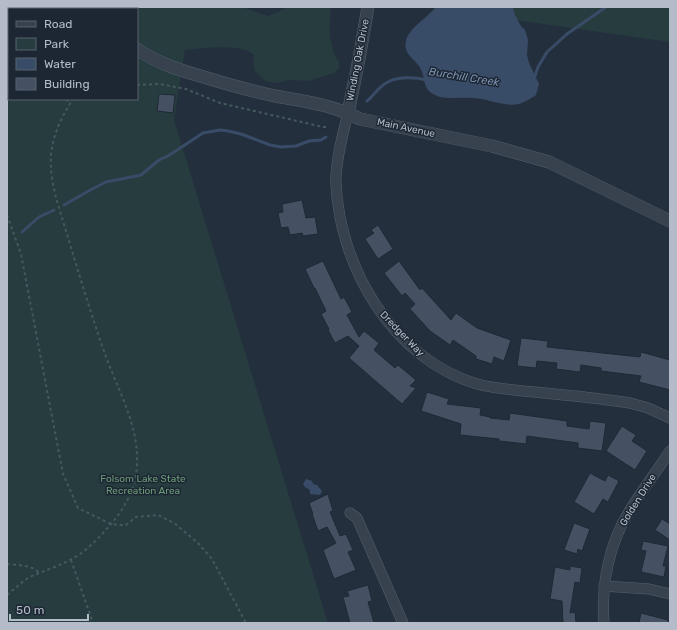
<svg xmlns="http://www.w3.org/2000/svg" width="677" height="630" viewBox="0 0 677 630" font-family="Rubik,sans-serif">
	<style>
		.green { fill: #263c3f; fill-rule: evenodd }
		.water { fill: #394c67 }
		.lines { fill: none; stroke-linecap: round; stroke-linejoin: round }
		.stream { stroke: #394c67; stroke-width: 3 }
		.building { fill: #455162; stroke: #1f2835 }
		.minor-casing { stroke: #565f6c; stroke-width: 11 }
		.tertiary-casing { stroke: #565f6c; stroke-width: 13 }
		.path { stroke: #44595c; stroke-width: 2; stroke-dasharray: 3 3; stroke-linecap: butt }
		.minor { stroke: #38414e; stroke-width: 10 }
		.tertiary { stroke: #38414e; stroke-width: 12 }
		.labels { text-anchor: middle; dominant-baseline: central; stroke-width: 3; stroke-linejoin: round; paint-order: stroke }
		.street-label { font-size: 10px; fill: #b4bcc9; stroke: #1d2633 }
		.park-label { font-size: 10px; fill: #6b9a76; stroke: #1d2633 }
		.water-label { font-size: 11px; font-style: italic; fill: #7c92b1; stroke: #1d2633 }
	</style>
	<rect width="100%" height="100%" fill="#242f3e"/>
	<g class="green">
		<path d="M7,7H242L268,16L289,7H331C329,25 328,46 339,62V68L334,73L309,81L289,80L277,83L265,81L255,71L253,64L254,55C243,43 201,48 185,50L174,120L328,623H7ZM9,9H137V99H9Z"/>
		<path d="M424,7H670V42Z"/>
	</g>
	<g class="water">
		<path d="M436,7H513L515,15L521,26L525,30L528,40L527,55L529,63L539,84L536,95C531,98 525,102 519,104C504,107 489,99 474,98C463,97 451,99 440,97C437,96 431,93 429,91C423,86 425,74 419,66C413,58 403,53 406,41C408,29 428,17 436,7Z"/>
		<path d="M306,479L312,481L313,484L317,485L322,491L320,495L310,494V490L305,487L303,484Z"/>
	</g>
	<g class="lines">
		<g class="stream">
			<path d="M534,79L538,67L547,52L567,34L606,7"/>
			<path d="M367,101C373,96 379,87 386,83C397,76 415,77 427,80"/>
			<path d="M64,205L92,189L106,182L141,175L159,160L168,156L203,133L220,130L228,131L241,134L270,145L281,147L296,146L309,141L321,140L326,137"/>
			<path d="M22,232L39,217L54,210"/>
		</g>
	</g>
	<g class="building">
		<path d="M159,94L175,95L173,113L157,111Z"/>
		<path d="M302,200L306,218L315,217L318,234L303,236L302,233L290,235L288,227L281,228L278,213L283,212L282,204Z"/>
		<path d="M378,225L393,249L378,259L365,239L374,233L371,230Z"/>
		<path d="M323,261L341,299L344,297L352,312L347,315L359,337L364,331L379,343L374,350L395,368L398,365L416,380L410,386L416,388L402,404L349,358L359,346L348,336L335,343L328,330L329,329L321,314L326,311L315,288H314L305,269Z"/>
		<path d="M399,261L420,290L422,288L451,320L456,313L477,328L511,340L504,361L494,357L492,364L476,359V356L453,340L450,345L430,331L410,309L415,304L405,293L402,296L384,273Z"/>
		<path d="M521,338L548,341L547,347L640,357L641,352L670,360V390L639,382L641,376L601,371V368L581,365L580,372L556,369L557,363L537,361L536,368L517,366Z"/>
		<path d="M427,392L449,399L447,404L481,408L480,415L490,417V418L509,420L510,413L567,421V426L589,429L590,421L606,423L602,451L578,448V443L527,436L526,444L499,441V439L460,435L461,424L421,411Z"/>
		<path d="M622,426L636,435L632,441L647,451L635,470L606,451Z"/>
		<path d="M590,473L605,481L608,475L619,481L608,502L603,499L594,514L574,502Z"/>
		<path d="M328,494L333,511L330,512L340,536L346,534L353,550L348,552L356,570L334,579L323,550L336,543L327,527L318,531L312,514H313L309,503Z"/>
		<path d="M662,519L670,524V540L655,530Z"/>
		<path d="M574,523L590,529L582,551L578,549L577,554L564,550Z"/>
		<path d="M643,541L668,546L663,566H666L664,577L641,572L646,551L641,550Z"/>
		<path d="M570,566L582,568L580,583L575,582L570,613L575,612L576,623H563L562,601L550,599L555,567L570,570Z"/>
		<path d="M368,585L372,601L368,602L374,623H350L343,597L349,596L347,591Z"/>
		<path d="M641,613L668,620V623H639Z"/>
	</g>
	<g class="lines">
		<defs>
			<g id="minor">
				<path d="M348,113C343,133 335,163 336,184C340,268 393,359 477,384C495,389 516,390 534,392C566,395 598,398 630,403L648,408L670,418"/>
				<path d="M350,513L357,518L403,623"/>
				<path d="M604,586L649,589L670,594"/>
				<path d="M604,623C601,585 609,543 630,510C642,490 657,471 670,451"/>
			</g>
			<g id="tertiary">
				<path d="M100,7L101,9"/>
				<path d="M137,49C158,64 183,71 207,78C230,85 252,91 275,96C304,101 333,105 360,119L492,146L549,162L670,221"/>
				<path d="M348,113L359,59L368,7"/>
			</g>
		</defs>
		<use href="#minor" class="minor-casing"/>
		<use href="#tertiary" class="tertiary-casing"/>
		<g class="path">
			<path d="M7,41L9,44"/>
			<path d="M137,85L160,84L186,89L220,103L323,127H327"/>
			<path d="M66,99L70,103"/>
			<path d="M7,215L21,254L63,474L78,508L111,524L119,525H126L136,517L158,515L174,523L198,543L212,559L246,623"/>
			<path d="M71,560L93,623"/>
			<path d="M7,564C17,565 33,565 39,573"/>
			<path d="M7,595C14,589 21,583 28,578C42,571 57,567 70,560C86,552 100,537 111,524C127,506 138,483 137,458C137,422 117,388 105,354C87,303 72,250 56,198C54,188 51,177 51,167C49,142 60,119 73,99"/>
		</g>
		<use href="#minor" class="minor"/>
		<use href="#tertiary" class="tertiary"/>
	</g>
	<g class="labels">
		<g class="street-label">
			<text transform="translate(358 60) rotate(-79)">Winding Oak Drive</text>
			<text transform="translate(406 128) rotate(12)">Main Avenue</text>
			<text transform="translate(402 334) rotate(46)">Dredger Way</text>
			<text transform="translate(638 500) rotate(-58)">Golden Drive</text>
		</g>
		<g class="park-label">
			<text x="143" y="479">Folsom Lake State<tspan x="143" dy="12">Recreation Area</tspan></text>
		</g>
		<g class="water-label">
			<text transform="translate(464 77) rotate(9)">Burchill Creek</text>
		</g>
	</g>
	<rect width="677" height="630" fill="none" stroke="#b4bcc9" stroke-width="16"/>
	<rect x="8" y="8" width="130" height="92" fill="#1d2633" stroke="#59626f"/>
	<rect x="16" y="21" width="20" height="6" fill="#38414e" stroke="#59626f"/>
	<text x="44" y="28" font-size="12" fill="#b4bcc9">Road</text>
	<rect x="16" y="38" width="20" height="12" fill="#263c3f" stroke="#59626f"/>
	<text x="44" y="48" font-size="12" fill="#b4bcc9">Park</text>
	<rect x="16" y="58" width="20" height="12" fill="#394c67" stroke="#59626f"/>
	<text x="44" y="68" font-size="12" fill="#b4bcc9">Water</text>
	<rect x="16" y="78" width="20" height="12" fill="#455162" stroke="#59626f"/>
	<text x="44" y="88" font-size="12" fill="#b4bcc9">Building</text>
	<path d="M10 614v6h78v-6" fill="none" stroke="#b4bcc9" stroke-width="2"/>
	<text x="16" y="614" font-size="12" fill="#b4bcc9" stroke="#1d2633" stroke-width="3" paint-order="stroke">50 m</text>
</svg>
